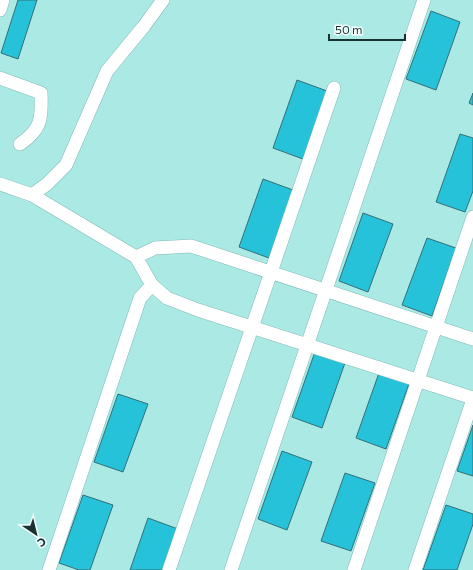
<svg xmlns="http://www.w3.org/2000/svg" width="473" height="570" viewBox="0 0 473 570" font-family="Commissioner,sans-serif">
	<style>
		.building { fill: #25c2d9; stroke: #346f79 }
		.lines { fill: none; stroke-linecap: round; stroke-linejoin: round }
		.minor-casing { stroke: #7ebbb7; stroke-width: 14 }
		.minor { stroke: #fff; stroke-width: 13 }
	</style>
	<rect width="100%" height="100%" fill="#abe9e4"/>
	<g class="building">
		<path d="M18,0H37L18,59L1,53Z"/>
		<path d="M431,11L460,22L436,90L406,79Z"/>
		<path d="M297,80L327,91L303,159L273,148Z"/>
		<path d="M473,93V105L469,103Z"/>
		<path d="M460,134L473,138V191L465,212L436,202Z"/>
		<path d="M263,179L293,190L269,258L239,247Z"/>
		<path d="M363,213L393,224L368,292L339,281Z"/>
		<path d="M427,238L456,248L432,316L402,305Z"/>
		<path d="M316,349L346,360L322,428L292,417Z"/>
		<path d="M380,370L410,381L386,449L356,438Z"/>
		<path d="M118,394L148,404L123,472L94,462Z"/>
		<path d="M473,425V476L457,471Z"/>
		<path d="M282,451L312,462L287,530L258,519Z"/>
		<path d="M345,473L375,483L351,551L321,541Z"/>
		<path d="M83,495L113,505L90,570H79L59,563Z"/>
		<path d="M446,505L473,514V524L457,570H423Z"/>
		<path d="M148,518L178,529L164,570H130Z"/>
	</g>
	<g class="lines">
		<defs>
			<g id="minor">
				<path d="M0,10L3,0"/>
				<path d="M0,78L41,93C42,118 42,129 20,144"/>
				<path d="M0,184L32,195L136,257L152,285L167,298L198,310L473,398"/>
				<path d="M32,195L47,184L66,165L107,71L144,26L163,0"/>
				<path d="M136,257L155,248L191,246L473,339"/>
				<path d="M49,570L140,298L152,285"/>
				<path d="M169,570L334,88"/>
				<path d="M231,570L424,0"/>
				<path d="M354,570L473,217"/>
				<path d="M415,570L473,399"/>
			</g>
		</defs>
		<use href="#minor" class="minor-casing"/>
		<use href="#minor" class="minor"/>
	</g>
	<g transform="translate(36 534) rotate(145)" stroke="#f3fffe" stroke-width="3" paint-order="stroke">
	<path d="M0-3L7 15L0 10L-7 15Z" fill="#193231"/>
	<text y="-6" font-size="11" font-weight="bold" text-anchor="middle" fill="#193231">С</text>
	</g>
	<path d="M329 34v6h76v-6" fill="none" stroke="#193231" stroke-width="2"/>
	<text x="335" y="34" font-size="12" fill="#193231" stroke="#f3fffe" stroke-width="3" paint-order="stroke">50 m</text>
</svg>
